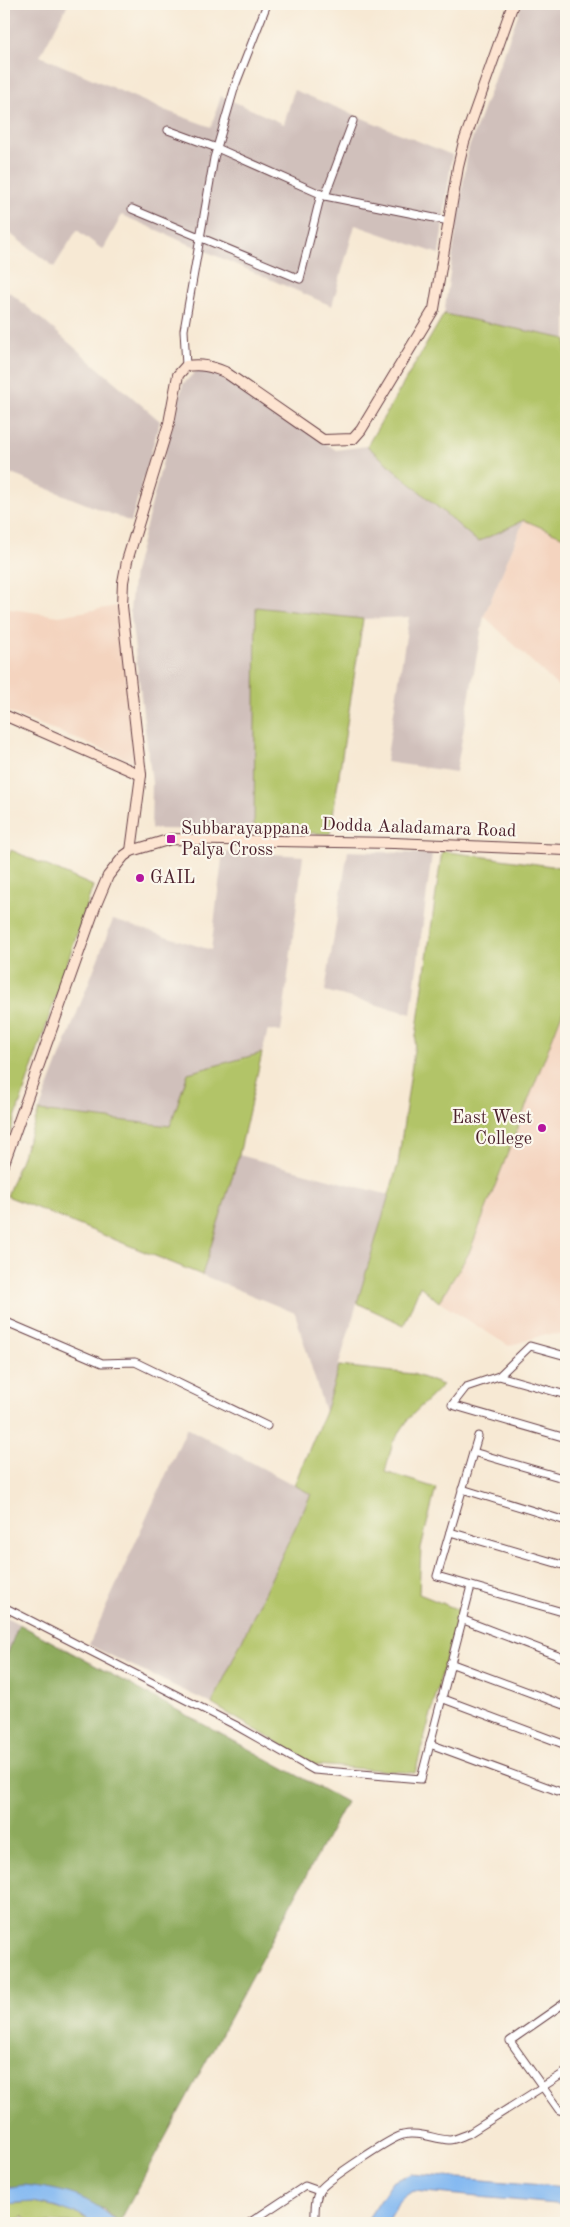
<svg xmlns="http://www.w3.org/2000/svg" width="570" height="2227" viewBox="0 0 570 2227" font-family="'Old Standard TT',serif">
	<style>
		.built { fill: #f4d4bf }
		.industrial { fill: #d0c0bb }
		.green { fill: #b2c468; stroke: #7e724a }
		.forest { fill: #8daa5c; stroke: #6c6444 }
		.water { fill: #82b8f1; stroke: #666c8e }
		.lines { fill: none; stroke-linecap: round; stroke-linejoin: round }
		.street-casing { stroke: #643d44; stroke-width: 9 }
		.secondary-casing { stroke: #643d44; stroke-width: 12 }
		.street { stroke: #fff; stroke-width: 7 }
		.secondary { stroke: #fde4d1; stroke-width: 10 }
		.poi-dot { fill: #b5179e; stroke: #fbf7ec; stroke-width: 2 }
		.labels { text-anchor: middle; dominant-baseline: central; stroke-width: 4.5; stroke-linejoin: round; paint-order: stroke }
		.street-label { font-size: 18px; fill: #4a1f2b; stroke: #fbf7ec }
		.poi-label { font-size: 18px; fill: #4a1f2b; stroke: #fbf7ec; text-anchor: start }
	</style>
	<rect width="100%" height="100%" fill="#fbf7ec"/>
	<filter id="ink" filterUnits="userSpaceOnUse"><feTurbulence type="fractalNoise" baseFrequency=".02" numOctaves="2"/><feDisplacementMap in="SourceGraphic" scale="10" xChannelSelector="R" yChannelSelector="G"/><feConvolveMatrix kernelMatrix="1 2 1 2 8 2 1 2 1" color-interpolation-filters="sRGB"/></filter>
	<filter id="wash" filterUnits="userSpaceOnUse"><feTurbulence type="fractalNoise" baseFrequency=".0096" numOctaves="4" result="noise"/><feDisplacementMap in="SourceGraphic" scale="20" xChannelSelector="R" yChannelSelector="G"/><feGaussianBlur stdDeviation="1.12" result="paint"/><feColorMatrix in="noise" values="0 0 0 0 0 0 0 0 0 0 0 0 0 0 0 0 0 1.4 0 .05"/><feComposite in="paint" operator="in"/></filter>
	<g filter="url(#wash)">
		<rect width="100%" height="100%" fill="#f7e9d4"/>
		<g class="built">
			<path d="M524,520L566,538V694L484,616Z"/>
			<path d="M117,606L137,763L4,710V608L59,616Z"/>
			<path d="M566,1003V1335L546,1334L509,1346L439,1302L469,1253Z"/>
		</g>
		<g class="industrial">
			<path d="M4,4H68L40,56L164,110L211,127L221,96L284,124L294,90L452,155L439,254L355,225L332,306L122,215L103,250L77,230L54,267L4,229Z"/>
			<path d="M522,4H566V339L444,314L468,150Z"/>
			<path d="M4,292L11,293L160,421L131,522L4,471Z"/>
			<path d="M198,369L212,371L336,450L367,446L478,541L524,520L484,616L456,772L386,762L409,617L363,619L257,607L254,830L151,829L152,783L130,610L134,572L183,384Z"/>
			<path d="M223,851L303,856L281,1032L268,1030L262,1053L188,1073L170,1126L39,1111L113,920L211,950Z"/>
			<path d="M348,851L432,854L411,1014L325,991Z"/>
			<path d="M239,1155L389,1195L325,1412L295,1313L202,1275Z"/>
			<path d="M187,1428L311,1494L212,1704L89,1645Z"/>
			<path d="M4,1616L19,1624L4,1663Z"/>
		</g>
		<g class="green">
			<path d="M444,314L566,339V538L524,520L478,542L367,446Z"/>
			<path d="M256,607L363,619L330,834L254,830Z"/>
			<path d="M11,850L93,886L7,1142L4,1140V867Z"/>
			<path d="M442,851L566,868V1003L469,1253L439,1302L420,1286L404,1325L357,1303L398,1164Z"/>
			<path d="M262,1053L239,1155L202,1275L7,1196L39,1111L170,1126L188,1073Z"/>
			<path d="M339,1366L413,1374L443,1385L410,1417L393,1442L385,1472L436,1488L421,1548L419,1594L459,1610L415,1773L316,1765L212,1704L311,1494L294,1485L325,1412Z"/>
			<path d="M33,2202C53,2206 76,2210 92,2223H30L22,2216L17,2223H4V2204Z"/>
		</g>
		<path class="forest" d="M19,1624L346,1802L119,2223L104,2209L11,2186L4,2188V1663Z"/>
		<g class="water">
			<path d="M411,2174L566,2187V2205L414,2191C399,2197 394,2210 386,2223H365L392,2182Z"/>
			<path d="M24,2185C62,2189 91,2196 118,2223H92L85,2217L54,2206L33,2202L4,2204V2188Z"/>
		</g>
	</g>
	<g filter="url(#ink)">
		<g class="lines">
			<defs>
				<g id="street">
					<path d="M168,130L217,148L325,196L449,221"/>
					<path d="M325,196L353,121"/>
					<path d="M132,209L300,279L321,194"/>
					<path d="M186,366L184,330L214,158L235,86L267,4"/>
					<path d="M4,1321L102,1363L135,1362L267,1426"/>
					<path d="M566,1356L530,1346L499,1376L466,1387L452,1405L566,1438"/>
					<path d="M499,1376L566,1395"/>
					<path d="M478,1436L437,1576L566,1613"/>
					<path d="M473,1452L566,1479"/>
					<path d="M462,1489L566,1521"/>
					<path d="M450,1532L566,1566"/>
					<path d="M4,1607L235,1725L314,1770L421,1779L471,1586"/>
					<path d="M461,1619L566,1659"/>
					<path d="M450,1663L566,1706"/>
					<path d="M441,1698L566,1745"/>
					<path d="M430,1744L566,1794"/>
					<path d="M566,2002L510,2041L559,2110L566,2112"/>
					<path d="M249,2223L305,2186L319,2191"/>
					<path d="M315,2223C315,2213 314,2198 320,2190C327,2180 392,2137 403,2135C418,2131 434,2139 449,2140C455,2140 462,2136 468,2134L566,2072"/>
				</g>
				<g id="secondary">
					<path d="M4,715L141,775"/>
					<path d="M131,851L141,775L122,606L123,582L127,561L169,423L178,375L186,366C201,364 210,366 225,372L323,440L353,439L361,430L434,309L458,167L464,142L513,4"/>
					<path d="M4,1163L95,907L108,876L124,856L131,851L171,839L394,843L566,850"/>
				</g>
			</defs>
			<use href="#street" class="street-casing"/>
			<use href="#secondary" class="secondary-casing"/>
			<use href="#street" class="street"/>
			<use href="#secondary" class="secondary"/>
		</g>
	</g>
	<g class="poi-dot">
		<rect x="166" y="834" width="10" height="10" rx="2.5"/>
		<circle cx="140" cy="878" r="5"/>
		<circle cx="542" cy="1128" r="5"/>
	</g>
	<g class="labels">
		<g class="street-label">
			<text transform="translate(419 828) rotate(2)">Dodda Aaladamara Road</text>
		</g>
		<g class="poi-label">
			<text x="181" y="829">Subbarayappana<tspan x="181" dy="21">Palya Cross</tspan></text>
			<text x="150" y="878">GAIL</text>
			<text x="532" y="1118" text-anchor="end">East West<tspan x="532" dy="21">College</tspan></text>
		</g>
	</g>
	<rect width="570" height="2227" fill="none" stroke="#fbf7ec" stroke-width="20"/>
</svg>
